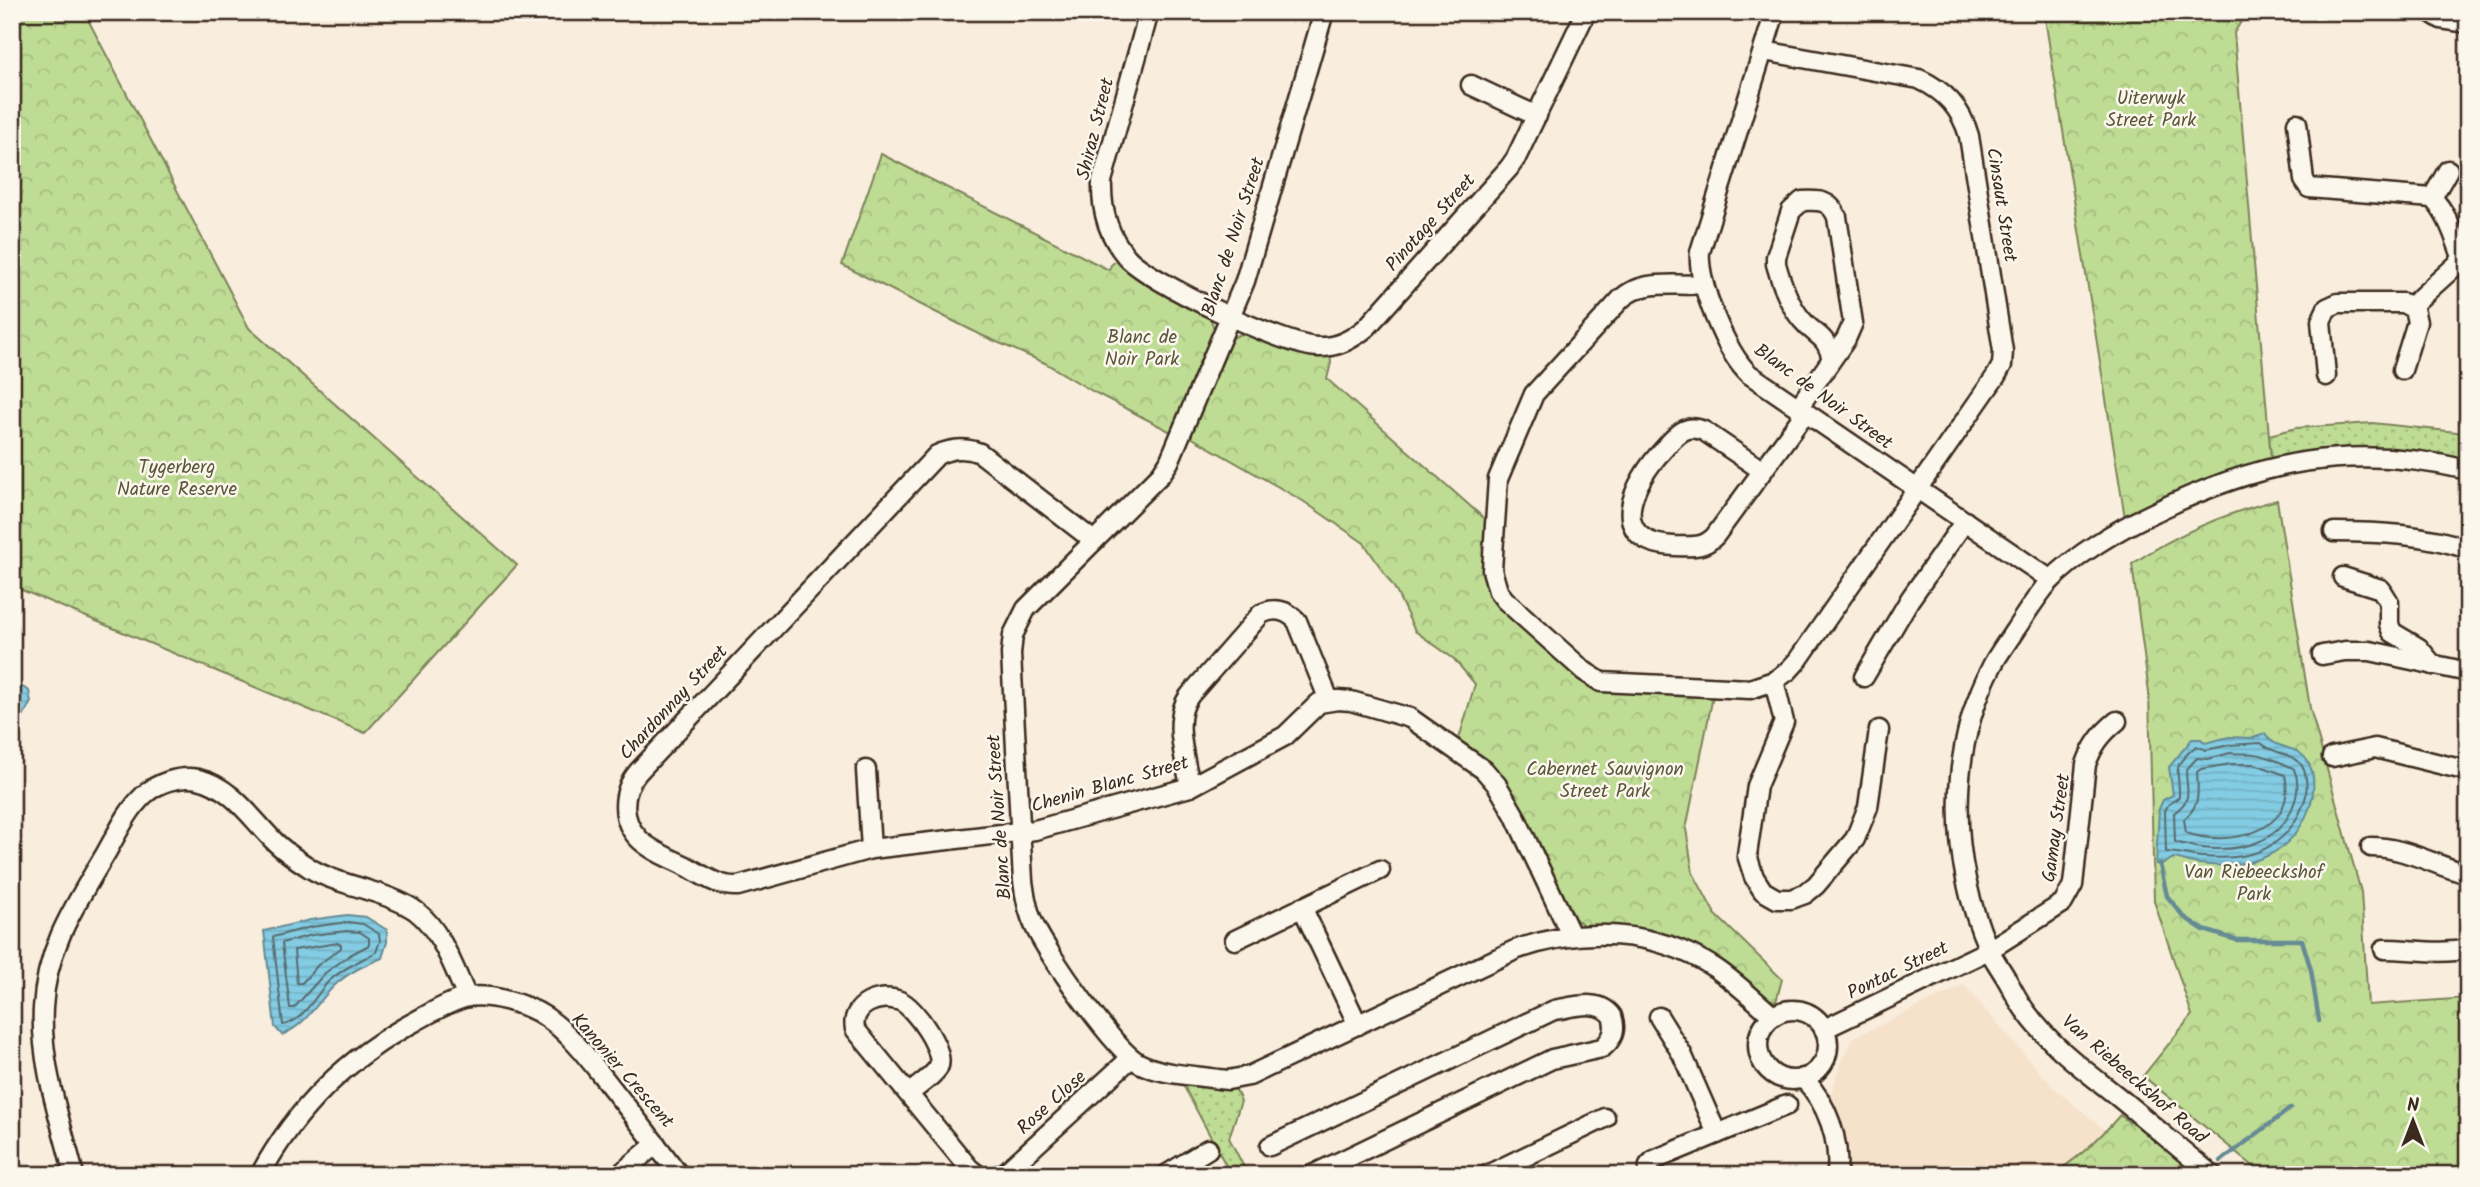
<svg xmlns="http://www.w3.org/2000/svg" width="2480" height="1187" viewBox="0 0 2480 1187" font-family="Kalam,sans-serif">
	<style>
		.built { fill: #f6e2cb }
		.grass { fill: url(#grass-dots); stroke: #7c8359; stroke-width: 2 }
		.park { fill: url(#park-crowns); stroke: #7c8359; stroke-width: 2 }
		.water { fill: url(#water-rules); stroke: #668b94; stroke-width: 2 }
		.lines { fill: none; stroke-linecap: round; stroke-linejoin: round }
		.shore { stroke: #586b6d; stroke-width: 2 }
		.stream { stroke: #668b94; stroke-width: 4.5 }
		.minor-casing { stroke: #3b2a1e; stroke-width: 23 }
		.minor { stroke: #fbf7ec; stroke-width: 18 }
		.labels { text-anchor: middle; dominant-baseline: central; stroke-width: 5; stroke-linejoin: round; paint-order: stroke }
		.park-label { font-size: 19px; fill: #5c563c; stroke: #fbf7ec }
		.street-label { font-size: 19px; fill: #3b2a1e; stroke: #fbf7ec }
	</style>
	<defs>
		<pattern id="grass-dots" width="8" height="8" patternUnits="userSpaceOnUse" patternTransform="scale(1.75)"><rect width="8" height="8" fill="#bedc94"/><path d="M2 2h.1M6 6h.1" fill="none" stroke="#a4bd7f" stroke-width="1.8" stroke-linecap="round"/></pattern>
		<pattern id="park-crowns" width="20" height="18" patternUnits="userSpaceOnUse" patternTransform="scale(1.75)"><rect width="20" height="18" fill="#bedc94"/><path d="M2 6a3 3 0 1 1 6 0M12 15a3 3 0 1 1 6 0" fill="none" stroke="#a4bd7f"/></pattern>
		<pattern id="water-rules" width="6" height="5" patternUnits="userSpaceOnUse" patternTransform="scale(1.75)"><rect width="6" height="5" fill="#83cce3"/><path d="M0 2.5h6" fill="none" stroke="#72afc2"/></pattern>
	</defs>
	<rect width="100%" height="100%" fill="#f9eddd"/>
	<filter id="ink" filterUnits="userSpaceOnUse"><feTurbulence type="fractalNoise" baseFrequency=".0143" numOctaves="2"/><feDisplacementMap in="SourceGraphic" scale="14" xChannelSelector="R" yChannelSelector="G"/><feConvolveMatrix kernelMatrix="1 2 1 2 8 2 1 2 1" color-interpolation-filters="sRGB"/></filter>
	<g filter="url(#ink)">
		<path class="built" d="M1964,985L2053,1087L2106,1131L2064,1167L2051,1175H1845L1839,1117L1830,1097L1840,1064L1853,1038Z"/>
		<g class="grass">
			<path d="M2372,423L2457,432L2468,436V461C2401,446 2338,445 2271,459L2269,435L2296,428Z"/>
			<path d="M1181,1081L1235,1088L1241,1101L1229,1138L1248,1175H1231Z"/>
		</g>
		<g class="park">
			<path d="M12,12H84L249,328L517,565L365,733L12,586Z"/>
			<path d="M2044,12H2247L2234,33L2271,459C2219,470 2173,494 2125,518Z"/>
			<path d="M881,154L1109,270L1111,265L1118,259L1146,282L1209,315L1215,331L1173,433L1092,391L1045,363L981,335L842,265Z"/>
			<path d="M1241,334L1254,335L1301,353L1330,354L1331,363L1327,379L1487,521L1485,567L1585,682L1591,686L1713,696L1686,829L1693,873L1715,914L1782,979L1776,1002L1763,997L1624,928L1585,926L1571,916L1504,779L1488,763L1458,742L1475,684L1454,659L1415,631L1395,589L1364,543L1303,501L1189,436L1228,344L1234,337Z"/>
			<path d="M2277,500L2310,708L2361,892L2368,1005L2468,998V1175H2264L2143,1076L2192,1015L2154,901L2149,693L2132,564C2176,534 2226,513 2277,500Z"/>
			<path d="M2120,1115L2130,1123L2132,1121L2198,1175H2051C2077,1160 2100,1138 2120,1115Z"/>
		</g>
		<g class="water">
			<path d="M12,681L29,691L31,702L12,736Z"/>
			<path d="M2265,734C2277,752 2297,743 2308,762C2316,775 2314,795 2309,809C2291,857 2247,870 2199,864C2190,863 2182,859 2173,858L2164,864H2156L2159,809L2163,800L2173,795L2169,767L2192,739H2201L2205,743L2229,737L2253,738Z"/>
			<path d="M347,915L366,917L387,930V942L382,958C365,965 347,973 334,986C314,1006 308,1023 282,1035L275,1027L264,931L310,920Z"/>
		</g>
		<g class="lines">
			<g class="shore">
				<path d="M2261,743C2273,754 2288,752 2299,762C2308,771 2308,792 2304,803C2286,850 2250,861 2203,857C2190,856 2178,852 2166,852L2165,811L2168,805L2179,797C2180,768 2169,769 2196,746L2206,750L2229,745Z"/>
				<path d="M2230,753C2238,754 2246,753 2255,754C2261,754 2288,765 2294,769C2299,781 2298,794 2293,806C2279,844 2239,852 2202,848C2193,847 2184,844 2175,842L2174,813C2194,798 2186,792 2186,770L2197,758L2208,759Z"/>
				<path d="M2231,764H2255L2285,775C2298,834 2227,847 2186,833L2184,819C2201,805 2198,792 2197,772L2201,769Z"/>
				<path d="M348,922L363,924L379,934L380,941L376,952C360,961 343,968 329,981C316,994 302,1023 283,1025L273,937L311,927Z"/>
				<path d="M347,931L360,932L369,938V945L350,955L325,973L294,1008H290L282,943L312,935Z"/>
				<path d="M338,943L341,945V948L318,965L302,983H297L294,950Z"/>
			</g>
			<g class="stream">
				<path d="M2160,864L2167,896L2184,917L2204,930L2237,940H2302L2311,970L2319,1021"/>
				<path d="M2221,1161L2291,1108"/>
			</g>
			<defs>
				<g id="minor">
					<path d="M1149,12L1102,181C1101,209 1107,234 1126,256C1146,281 1286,347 1318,347C1337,348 1353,339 1367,327L1509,168L1516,158L1586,12"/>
					<path d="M1324,12L1245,281L1169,462L1161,474L1026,609L1013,635L1011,654L1023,881C1025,897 1028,913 1035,927C1048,954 1115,1051 1139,1063C1162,1075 1193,1075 1218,1079L1228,1080L1249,1076L1515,950C1582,926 1655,929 1715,968C1736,982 1754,1000 1773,1016"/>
					<path d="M1775,12L1700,252C1697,282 1726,353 1749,374L2051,580"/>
					<path d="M2430,12L2441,19L2468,23"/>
					<path d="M1471,85L1537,116"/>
					<path d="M2297,123L2304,180L2309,188L2432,198C2448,213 2455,239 2463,259"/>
					<path d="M2432,198L2448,170"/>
					<path d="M1703,284C1675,287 1643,278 1621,299L1534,394L1498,479L1492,570L1498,591L1505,600L1584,671L1601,682L1750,689L1774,681L1788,671L1798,660L1996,376L2002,365L2003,351L1969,136C1961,108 1945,91 1919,79L1764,51"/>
					<path d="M2411,306L2463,259"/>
					<path d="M2326,376L2321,321L2327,308L2338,303H2403L2414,309L2417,322L2402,370"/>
					<path d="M1798,408L1846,339L1853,323L1837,217C1830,200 1819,200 1802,201L1791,211L1776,257V264C1781,282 1790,306 1802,320C1817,338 1825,333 1832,359"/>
					<path d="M1763,471L1704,431C1697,428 1690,427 1683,431C1676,435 1669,443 1664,449C1632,482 1604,543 1675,546C1691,546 1703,549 1715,536C1745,495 1775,454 1805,413"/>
					<path d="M2334,532C2379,532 2425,534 2468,549"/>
					<path d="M1094,541L980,453C965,447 952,448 937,455L638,772C621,792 620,821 640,840C653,852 672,859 688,867C704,876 719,887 738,886L871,849L1035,830L1190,787L1285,736L1319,703L1338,700L1351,701L1410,718L1484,770L1497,785L1514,814L1571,935"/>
					<path d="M2343,577L2381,589L2389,602V624L2392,632L2419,648L2433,665"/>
					<path d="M2322,655L2345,651H2370L2468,672"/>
					<path d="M1864,677L1910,599L1965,521"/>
					<path d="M1774,681L1784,722L1757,786L1747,855L1754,877L1763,891L1777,899H1791L1805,894L1816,885L1855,839L1868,807L1879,730"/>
					<path d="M2332,757L2375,748L2468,771"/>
					<path d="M866,770L871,849"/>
					<path d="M1190,787C1186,759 1171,719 1190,695L1261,614C1274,607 1287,610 1297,621L1329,700"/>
					<path d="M2371,847C2406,847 2435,866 2468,874"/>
					<path d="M1302,907L1358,1025"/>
					<path d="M1235,940L1380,870"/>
					<path d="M2384,949C2413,949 2439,955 2468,949"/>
					<circle cx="1793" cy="1045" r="35"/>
					<path d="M1659,1017L1682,1054L1717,1134"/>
					<path d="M1824,1029L1989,950L2063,903L2073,885L2086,764C2093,745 2101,734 2117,721"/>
					<path d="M1803,1078C1828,1104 1840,1140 1837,1175"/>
					<path d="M910,1093C918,1086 932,1077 938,1068C947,1053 914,1006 900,1001C881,993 850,1004 855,1029L969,1168L978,1175"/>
					<path d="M1270,1146L1554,1010C1574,1007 1599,998 1612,1016C1617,1030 1612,1040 1602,1048L1552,1059L1312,1175"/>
					<path d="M74,1175C61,1121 40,1065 43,1008C46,947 76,904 106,853C117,834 127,811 144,795C157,783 180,775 198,779C231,786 252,819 274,841C286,853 299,861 313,870C330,880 349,884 367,890C384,895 402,901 416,911C442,931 454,969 467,997"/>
					<path d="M260,1175C296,1108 350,1056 416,1021C432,1012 447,1003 464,998C487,992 527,1004 546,1017C572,1035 591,1062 611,1087C634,1116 657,1145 679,1175"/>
					<path d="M619,1175L656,1144"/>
					<path d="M999,1175L1006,1172L1131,1058"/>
					<path d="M1166,1175L1208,1149"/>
					<path d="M1487,1175L1605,1118"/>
					<path d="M1648,1175L1649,1165L1654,1160L1787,1105"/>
					<path d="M2212,1175C2180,1149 2149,1122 2117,1096C2086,1071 2051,1046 2027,1013C2019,1003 2013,990 2006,978C2000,968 1993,958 1988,948C1949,858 1947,752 1993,664C1999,653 2008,641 2015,630C2026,614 2036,597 2049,582C2075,555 2117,530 2151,514C2258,461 2350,442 2468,470"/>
				</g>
			</defs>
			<use href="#minor" class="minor-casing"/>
			<use href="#minor" class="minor"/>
		</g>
	</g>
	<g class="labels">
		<g class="park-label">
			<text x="2151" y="99">Uiterwyk<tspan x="2151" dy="22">Street Park</tspan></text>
			<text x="1142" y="338">Blanc de<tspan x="1142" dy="22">Noir Park</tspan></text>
			<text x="177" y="468">Tygerberg<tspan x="177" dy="22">Nature Reserve</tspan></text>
			<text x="1605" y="770">Cabernet Sauvignon<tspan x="1605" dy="22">Street Park</tspan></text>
			<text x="2254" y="873">Van Riebeeckshof<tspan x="2254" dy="22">Park</tspan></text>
		</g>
		<g class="street-label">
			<text transform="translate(1096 129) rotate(-76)">Shiraz Street</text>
			<text transform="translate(2001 205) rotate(81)">Cinsaut Street</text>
			<text transform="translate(1431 223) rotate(-48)">Pinotage Street</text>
			<text transform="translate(1234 237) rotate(-72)">Blanc de Noir Street</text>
			<text transform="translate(1823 397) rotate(36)">Blanc de Noir Street</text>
			<text transform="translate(674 703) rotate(-47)">Chardonnay Street</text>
			<text transform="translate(1110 785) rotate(-16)">Chenin Blanc Street</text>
			<text transform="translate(1000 817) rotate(-94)">Blanc de Noir Street</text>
			<text transform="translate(2057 828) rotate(-82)">Gamay Street</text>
			<text transform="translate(1898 971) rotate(-26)">Pontac Street</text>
			<text transform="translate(622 1071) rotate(49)">Kanonier Crescent</text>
			<text transform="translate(2134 1080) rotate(41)">Van Riebeeckshof Road</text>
			<text transform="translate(1052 1103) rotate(-42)">Rose Close</text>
		</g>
	</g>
	<rect width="2480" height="1187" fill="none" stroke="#fbf7ec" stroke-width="42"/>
	<rect x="21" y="21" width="2438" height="1145" fill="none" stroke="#3b2a1e" stroke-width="2.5" filter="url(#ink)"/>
	<g transform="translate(2413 1121)" stroke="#fbf7ec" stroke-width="5" paint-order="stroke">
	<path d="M0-5L12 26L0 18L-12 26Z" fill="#3b2a1e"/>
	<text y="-10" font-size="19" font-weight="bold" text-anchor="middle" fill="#3b2a1e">N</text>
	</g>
</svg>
